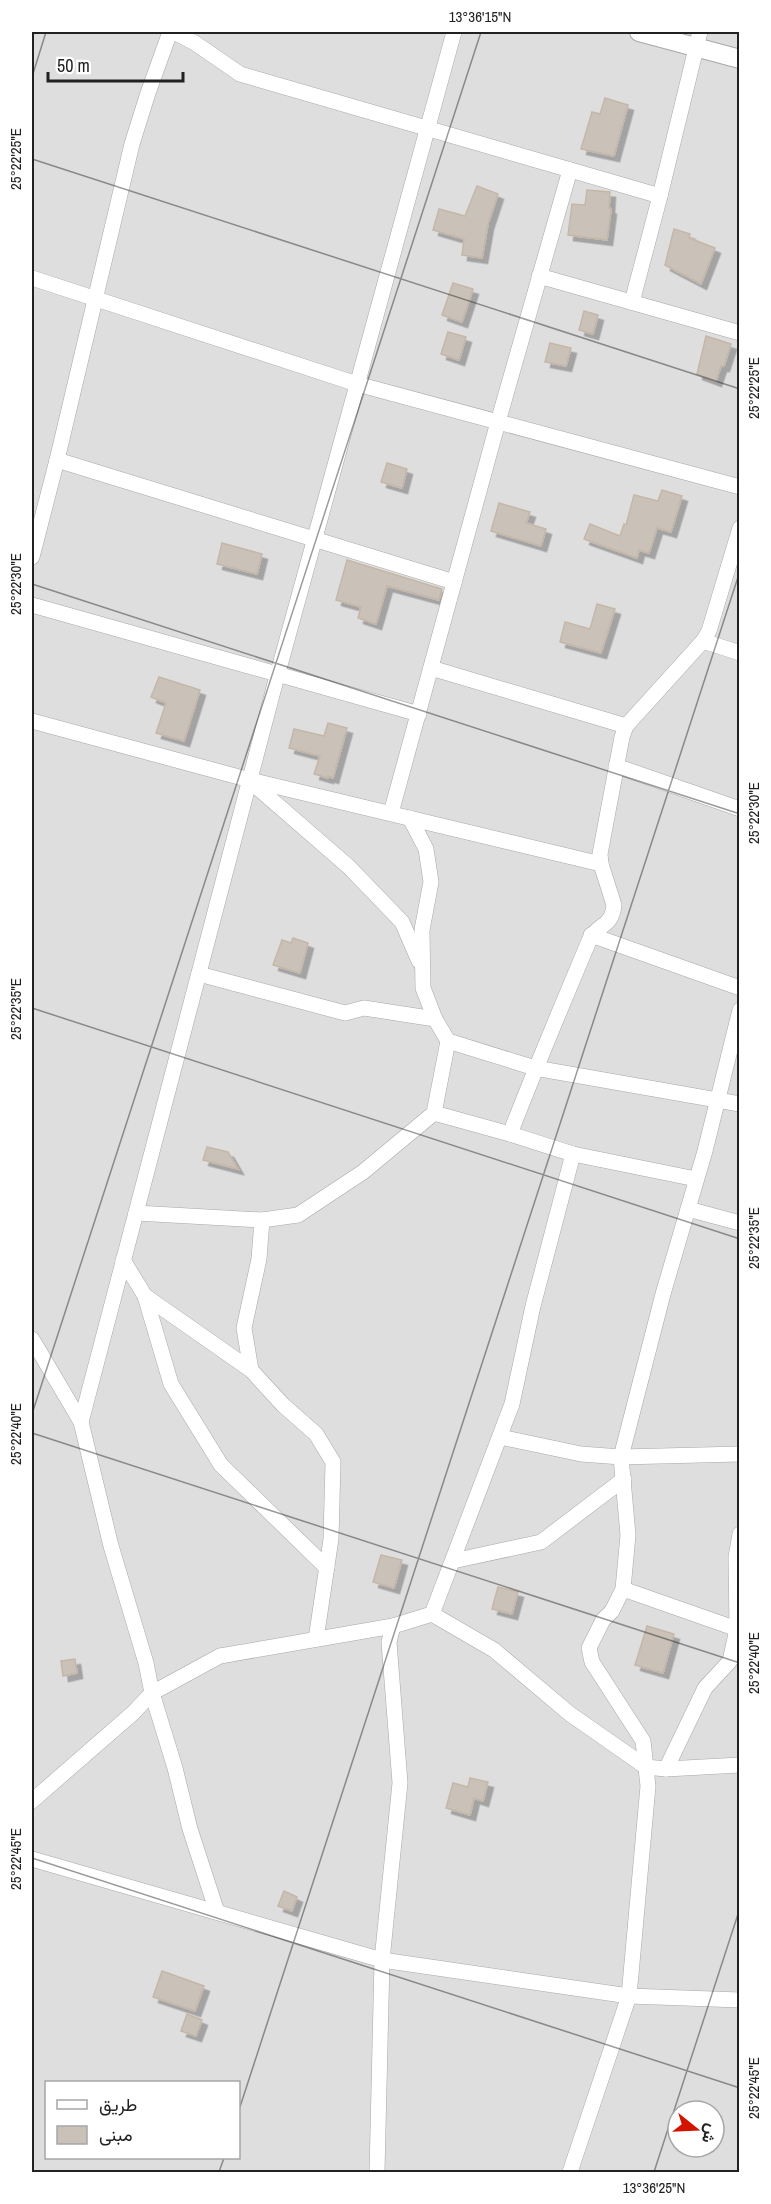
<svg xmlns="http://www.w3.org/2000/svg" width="771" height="2204" viewBox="0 0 771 2204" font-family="'Archivo Narrow',Vazirmatn,sans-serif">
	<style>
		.residential { fill: #dfdede; fill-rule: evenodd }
		.building { fill: #cac2b9; stroke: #c5b7a7; stroke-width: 1.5; filter: url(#shadow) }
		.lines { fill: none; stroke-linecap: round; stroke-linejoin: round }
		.minor-casing { stroke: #a8a8a8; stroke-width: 16 }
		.tertiary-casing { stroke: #a8a8a8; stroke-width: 20 }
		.minor { stroke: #fff; stroke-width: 15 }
		.tertiary { stroke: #fff; stroke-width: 18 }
		.ticks { fill: none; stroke: #212121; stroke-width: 1.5; stroke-opacity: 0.45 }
		.neatline { fill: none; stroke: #212121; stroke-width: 2 }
		.ticks-label { font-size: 15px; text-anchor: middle; fill: #212121 }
	</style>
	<defs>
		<filter id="shadow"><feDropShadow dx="5.5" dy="5.5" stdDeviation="0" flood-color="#0004"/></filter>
	</defs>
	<rect width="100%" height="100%" fill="#f2efe7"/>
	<path class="residential" d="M32,32H739V2172H32ZM46,2082H238V2158H46ZM678,2111H714V2147H678Z"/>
	<g class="building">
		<path d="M605,98L628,105L614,156L581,149L592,112L600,114Z"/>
		<path d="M477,186L498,194L488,224L482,258L462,255L464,239L433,230L439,209L465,216Z"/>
		<path d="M587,190L610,192L609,208L611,209L607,240L568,235L572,204L585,205Z"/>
		<path d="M674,229L690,234L689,238L715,248L701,284L665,265Z"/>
		<path d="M453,283L473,289L462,322L442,315Z"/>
		<path d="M584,311L598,315L593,334L579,330Z"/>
		<path d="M448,332L466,337L459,360L441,354Z"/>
		<path d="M706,336L731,344L724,366H721L716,381L697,374Z"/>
		<path d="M550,343L571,348L566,366L545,362Z"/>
		<path d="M387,463L407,469L402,488L381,482Z"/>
		<path d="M662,490L682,496L671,532L657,528L649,553L639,550L637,558L584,539L590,524L620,536L624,524L626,525L634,495L658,501Z"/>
		<path d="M499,503L530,512L526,523L546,529L541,546L491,531Z"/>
		<path d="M222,543L262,554L257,574L217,564Z"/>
		<path d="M347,560L442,589L439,600L387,586L376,624L358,618L361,607L336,600Z"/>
		<path d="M597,604L615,609L601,653L560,642L565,622L590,629Z"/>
		<path d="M159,677L200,690L184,741L156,733L166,703L151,697Z"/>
		<path d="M328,723L347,728L333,778L328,776V778L314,774L320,756L289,748L294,729L324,736Z"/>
		<path d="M293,938L308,943L300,973L273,965L282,940L291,943Z"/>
		<path d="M207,1147L228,1152L238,1169L203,1160Z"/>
		<path d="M381,1555L402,1560L394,1588L373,1582Z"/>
		<path d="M498,1587L518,1592L512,1614L492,1609Z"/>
		<path d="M647,1626L674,1634L663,1673L635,1665Z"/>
		<path d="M75,1659L77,1673L63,1676L61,1661Z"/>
		<path d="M470,1778L488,1782L483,1801L474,1798L470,1815L446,1808L453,1783L468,1787Z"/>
		<path d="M284,1891L297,1897L292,1911L278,1906Z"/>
		<path d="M162,1971L204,1986L195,2011L153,1997Z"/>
		<path d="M187,2014L202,2020L196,2036L181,2031Z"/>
	</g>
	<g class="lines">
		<defs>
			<g id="minor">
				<path d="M174,32L195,43L240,74L660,196"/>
				<path d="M539,276L740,333"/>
				<path d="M32,278L357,384L740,487"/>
				<path d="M632,302L660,196L700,32"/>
				<path d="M57,460L454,582"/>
				<path d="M32,557L57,460L132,144L148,93L170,32"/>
				<path d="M32,605L419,714"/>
				<path d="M703,641L740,653"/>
				<path d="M431,668L626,726"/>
				<path d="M32,721L250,780L601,864"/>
				<path d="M616,766L740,809"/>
				<path d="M251,782L349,867L402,922L419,961"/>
				<path d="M391,813L498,422L570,170"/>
				<path d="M591,935L740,988"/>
				<path d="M199,974L345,1013L364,1008L435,1019"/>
				<path d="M448,1041L535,1068L740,1104"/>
				<path d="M434,1113L510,1134L573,1154L696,1179"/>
				<path d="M510,1134C535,1069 562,1005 589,941C596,924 612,928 614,905L601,864L600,854L622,737L626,726L703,641L709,631L740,528"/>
				<path d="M688,1209L740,1223"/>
				<path d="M136,1213L262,1220L298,1215L363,1172L434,1113L448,1041L435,1019L423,988L422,930L431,882L426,849L410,818"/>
				<path d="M262,1220L259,1259L244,1328L251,1370L283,1405L316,1434L333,1462L331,1539L316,1639"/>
				<path d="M123,1260L145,1296L251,1370"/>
				<path d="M145,1296L171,1384L221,1465L327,1568"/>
				<path d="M32,1339L81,1422L111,1546L146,1663L152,1693L175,1768L190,1829L217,1912"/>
				<path d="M81,1422L277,676L454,32"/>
				<path d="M500,1437L581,1454L621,1457L740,1454"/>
				<path d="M453,1561L541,1542L624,1479"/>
				<path d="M623,1589L737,1629"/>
				<path d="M432,1614L494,1650L570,1714L646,1767L666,1769L740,1765"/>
				<path d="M666,1769L705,1688L730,1661L737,1629L736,1557L740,1534"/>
				<path d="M32,1801L133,1713L152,1693L220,1656L393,1626L432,1614L512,1404L533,1306L573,1154"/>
				<path d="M32,1859L382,1960L629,1996L740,2000"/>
				<path d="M377,2172L382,1960L400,1783L389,1642L393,1626"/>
				<path d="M570,2172L629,1996L648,1786L643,1741L592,1662L589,1648L603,1620L612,1611L623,1589L628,1535L621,1457L663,1294L705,1151L740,1010"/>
			</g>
			<path id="tertiary" d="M639,32L740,59"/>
		</defs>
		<use href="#minor" class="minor-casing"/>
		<use href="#tertiary" class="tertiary-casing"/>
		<use href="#minor" class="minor"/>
		<use href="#tertiary" class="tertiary"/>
	</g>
	<path class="ticks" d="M32,77L46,32M32,159L740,389M32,584L740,814M32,1008L740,1239M32,1414L481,32M32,1433L740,1663M32,1858L740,2088M238,2113L740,571M219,2172L224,2158M654,2172L740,1908"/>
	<rect width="771" height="2204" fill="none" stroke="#ffffff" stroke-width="66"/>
	<rect x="45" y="2081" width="195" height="78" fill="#ffffff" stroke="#a6a6a6" stroke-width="1.5"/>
	<rect x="57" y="2100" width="30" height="9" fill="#ffffff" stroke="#a6a6a6" stroke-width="1.5"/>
	<text x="99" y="2111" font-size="18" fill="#212121">طريق</text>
	<rect x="57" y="2126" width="30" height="18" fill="#cac2b9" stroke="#a6a6a6" stroke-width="1.5"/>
	<text x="99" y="2141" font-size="18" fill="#212121">مبنى</text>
	<g transform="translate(696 2129) rotate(108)"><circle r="28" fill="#ffffff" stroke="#a6a6a6" stroke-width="1.5"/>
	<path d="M0-4.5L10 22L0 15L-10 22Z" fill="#d11300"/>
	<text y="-9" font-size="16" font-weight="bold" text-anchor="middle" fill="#212121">ش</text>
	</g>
	<path d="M48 72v9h135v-9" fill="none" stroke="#212121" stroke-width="3"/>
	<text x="57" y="72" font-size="18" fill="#212121" stroke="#ffffff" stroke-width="4.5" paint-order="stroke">50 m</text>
	<rect x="33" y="33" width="705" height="2138" class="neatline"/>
	<g class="ticks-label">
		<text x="480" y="22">13°36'15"N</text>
		<text transform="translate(16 159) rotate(-90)" y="5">25°22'25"E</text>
		<text transform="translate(754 388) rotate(-90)" y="5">25°22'25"E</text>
		<text transform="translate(16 584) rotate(-90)" y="5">25°22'30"E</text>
		<text transform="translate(754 813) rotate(-90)" y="5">25°22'30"E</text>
		<text transform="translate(16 1009) rotate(-90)" y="5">25°22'35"E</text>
		<text transform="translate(754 1238) rotate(-90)" y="5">25°22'35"E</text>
		<text transform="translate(16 1434) rotate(-90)" y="5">25°22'40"E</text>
		<text transform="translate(754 1663) rotate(-90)" y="5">25°22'40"E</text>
		<text transform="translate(16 1859) rotate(-90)" y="5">25°22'45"E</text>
		<text transform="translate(754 2088) rotate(-90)" y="5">25°22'45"E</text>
		<text x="654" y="2193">13°36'25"N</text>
	</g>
</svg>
